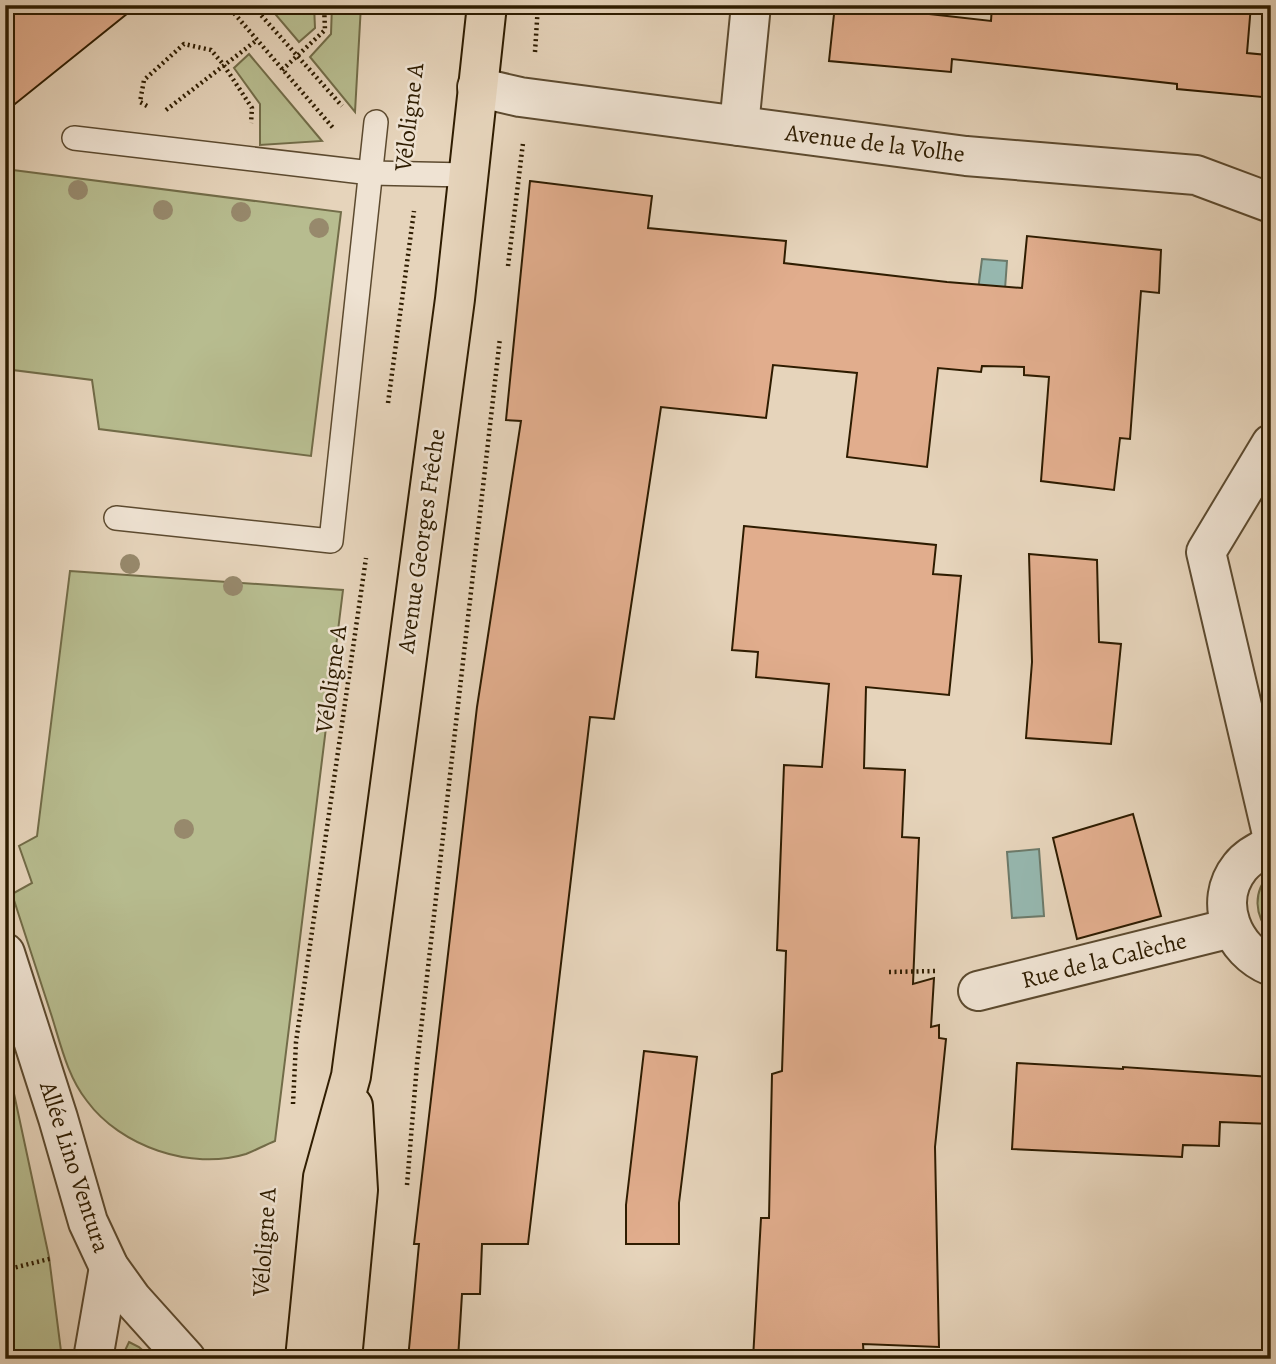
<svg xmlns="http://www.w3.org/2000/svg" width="1276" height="1364" viewBox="0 0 1276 1364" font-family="Alegreya,serif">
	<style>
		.green { fill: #b7bc8f; stroke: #726c48; stroke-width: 2 }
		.water { fill: #96b8b0; stroke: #6c7a6a; stroke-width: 2 }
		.building { fill: #e1ad8d; stroke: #2e1c00; stroke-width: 2 }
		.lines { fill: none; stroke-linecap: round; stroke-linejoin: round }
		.lane-casing { stroke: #5c4a2f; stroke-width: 26 }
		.street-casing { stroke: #5c4a2f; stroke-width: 42 }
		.primary-casing { stroke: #2e1c00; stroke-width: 42 }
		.path { stroke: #2e1c00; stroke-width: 4.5; stroke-dasharray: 2 3.5; stroke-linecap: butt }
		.lane { stroke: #efe3d3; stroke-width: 23 }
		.street { stroke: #efe3d3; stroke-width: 38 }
		.primary { stroke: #e6d4bb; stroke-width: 38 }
		.tree { fill: #97896c }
		.labels { text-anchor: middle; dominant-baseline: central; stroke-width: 5; stroke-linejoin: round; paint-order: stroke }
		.street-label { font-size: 24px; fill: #2e1c00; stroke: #efe3d3 }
	</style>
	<rect width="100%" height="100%" fill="#e6d4bb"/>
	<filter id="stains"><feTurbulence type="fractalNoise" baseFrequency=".00286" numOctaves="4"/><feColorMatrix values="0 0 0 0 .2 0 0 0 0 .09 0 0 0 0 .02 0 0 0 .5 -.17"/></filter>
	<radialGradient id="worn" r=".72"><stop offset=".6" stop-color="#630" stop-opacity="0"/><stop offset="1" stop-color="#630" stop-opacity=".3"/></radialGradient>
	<g class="green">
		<path d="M270,5H314L315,28L299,42L270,8Z"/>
		<path d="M332,5H361L355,112L310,57L331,34Z"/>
		<path d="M249,54L322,141L260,145V104L234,68Z"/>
		<path d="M5,169L341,212L311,456L99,429L92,380L5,369Z"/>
		<path d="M70,571L343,590L275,1141C265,1145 256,1150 246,1154C191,1171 120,1146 87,1101C68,1077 61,1046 52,1017C39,976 25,935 12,894L32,883L19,846L37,836Z"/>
		<path d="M1271,872V935C1254,915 1252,892 1271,872Z"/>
		<path d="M5,1066L13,1089L49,1257L62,1359H5Z"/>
		<path d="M129,1342L139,1347L152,1359H121Z"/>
	</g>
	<g class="water">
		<path d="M982,259L1007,261L1003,317L975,314Z"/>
		<path d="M1039,849L1044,916L1012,918L1007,852Z"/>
	</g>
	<g class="building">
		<path d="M5,5H138L5,112Z"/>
		<path d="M835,5H903V11L991,21L992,6L1026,10L1027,5H1251L1247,53L1267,55L1262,97L1177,89V84L952,59L951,72L829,61Z"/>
		<path d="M530,181L652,196L648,228L786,241L784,263L947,282L1022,288L1027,236L1161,250L1159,293L1141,291L1130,439L1120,438L1114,490L1041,481L1049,377L1024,375V367L982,366L981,372L938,368L927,467L847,457L857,373L773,365L766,418L661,407L614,719L590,717L528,1244H482L480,1294H462L458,1359H408L419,1244H414L477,707L521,421L506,420Z"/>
		<path d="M744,526L936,545L933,574L961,576L949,695L866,687L864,768L905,770L902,837L919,838L913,984L934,978L931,1027L939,1025V1038L946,1039L935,1147L939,1347L863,1344L864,1359H753L761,1218H769L772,1074L782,1071L786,951L777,950L784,765L822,767L829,684L756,677L758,652L732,650Z"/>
		<path d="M1029,554L1097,560L1099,642L1121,644L1111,744L1026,738L1032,662Z"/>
		<path d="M1133,814L1161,916L1077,939L1053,838Z"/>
		<path d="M644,1051L697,1057L679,1203V1244H626V1205Z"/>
		<path d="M1017,1063L1123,1069V1067L1271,1077V1124L1220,1122L1219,1146L1183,1145L1182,1157L1012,1149Z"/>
	</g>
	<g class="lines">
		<defs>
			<g id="lane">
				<path d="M74,138L371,173L467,175"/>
				<path d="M116,518L331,541L376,122"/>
			</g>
			<g id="street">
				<path d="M477,87L520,97L966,156L1196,175L1271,203"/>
				<path d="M739,126L751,5"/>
				<path d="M1271,444L1206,552L1271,830"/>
				<path d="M1271,846C1259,851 1248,857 1240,867C1212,902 1233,951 1271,966"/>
				<path d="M5,953L58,1118L88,1222L109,1267L132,1299L186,1359"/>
				<path d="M978,991L1231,928"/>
				<path d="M93,1359L109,1267"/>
			</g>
			<g id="primary">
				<path d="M305,1359L323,1177L351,1076L455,299L487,5"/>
				<path d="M342,1359L358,1190L353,1106"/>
			</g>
		</defs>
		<use href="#lane" class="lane-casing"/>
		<use href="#street" class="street-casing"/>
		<use href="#primary" class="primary-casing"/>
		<g class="path">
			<path d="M227,5L334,129"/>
			<path d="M260,5V14L342,106"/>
			<path d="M535,52L538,5"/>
			<path d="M282,70L325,30L324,5"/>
			<path d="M147,106L140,102L144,80L184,44L211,50L223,64L252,108L251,123"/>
			<path d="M166,110L257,40"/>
			<path d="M508,266L523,143"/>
			<path d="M388,403L414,211"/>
			<path d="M889,972L938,971"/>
			<path d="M293,1104L296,1042L366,558"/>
			<path d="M407,1185L417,1064L500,338"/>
			<path d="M5,1270L53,1258"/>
		</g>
		<use href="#lane" class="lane"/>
		<use href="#street" class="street"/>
		<use href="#primary" class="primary"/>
	</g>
	<g class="tree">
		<circle cx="78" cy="190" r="10"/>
		<circle cx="163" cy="210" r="10"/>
		<circle cx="241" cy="212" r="10"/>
		<circle cx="319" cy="228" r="10"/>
		<circle cx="130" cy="564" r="10"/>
		<circle cx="233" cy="586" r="10"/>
		<circle cx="184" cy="829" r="10"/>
	</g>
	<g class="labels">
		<g class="street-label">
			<text transform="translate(409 117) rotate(-83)">Véloligne A</text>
			<text transform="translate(875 143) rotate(7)">Avenue de la Volhe</text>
			<text transform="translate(421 541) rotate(-82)">Avenue Georges Frêche</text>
			<text transform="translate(331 679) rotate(-82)">Véloligne A</text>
			<text transform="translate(1104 960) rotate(-14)">Rue de la Calèche</text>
			<text transform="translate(75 1167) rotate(72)">Allée Lino Ventura</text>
			<text transform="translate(264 1242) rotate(-86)">Véloligne A</text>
		</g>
	</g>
	<rect width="1276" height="1364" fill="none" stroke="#e6d4bb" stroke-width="28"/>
	<rect x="7" y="7" width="1262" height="1350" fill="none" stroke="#2e1c00" stroke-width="3.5"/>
	<rect x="14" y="14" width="1248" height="1336" fill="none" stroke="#2e1c00" stroke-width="2"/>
	<rect width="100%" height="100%" filter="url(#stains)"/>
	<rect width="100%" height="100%" fill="url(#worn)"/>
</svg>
